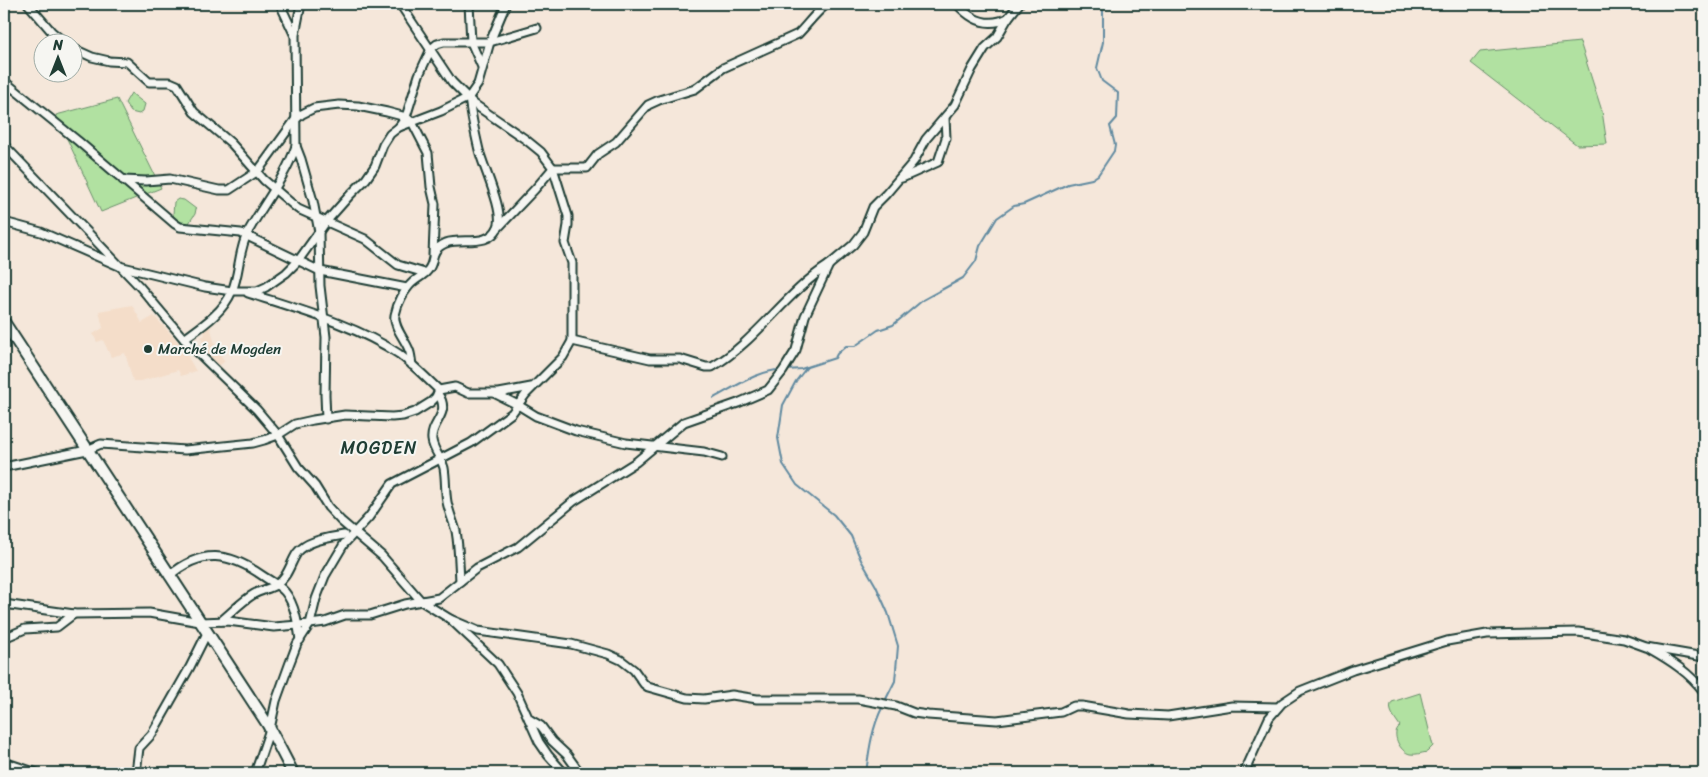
<svg xmlns="http://www.w3.org/2000/svg" width="1708" height="777" viewBox="0 0 1708 777" font-family="Sriracha,sans-serif">
	<style>
		.built { fill: #f4ddc9 }
		.green { fill: #b1e1a1; stroke: #688f6a }
		.lines { fill: none; stroke-linecap: round; stroke-linejoin: round }
		.stream { stroke: #618aa0; stroke-width: 2 }
		.street-casing { stroke: #1f3d34; stroke-width: 11 }
		.secondary-casing { stroke: #1f3d34; stroke-width: 14 }
		.street { stroke: #f6f6f2; stroke-width: 7 }
		.secondary { stroke: #f6f6f2; stroke-width: 10 }
		.poi-dot { fill: #1f3d34; stroke: #f6f6f2; stroke-width: 2 }
		.labels { text-anchor: middle; dominant-baseline: central; stroke-width: 4; stroke-linejoin: round; paint-order: stroke }
		.poi-label { font-size: 15px; fill: #1f3d34; stroke: #f6f6f2; text-anchor: start }
		.quarter-label { font-size: 18px; letter-spacing: 1px; fill: #1f3d34; stroke: #f6f6f2 }
	</style>
	<rect width="100%" height="100%" fill="#f5e7da"/>
	<filter id="ink" filterUnits="userSpaceOnUse"><feTurbulence type="fractalNoise" baseFrequency=".02" numOctaves="2"/><feDisplacementMap in="SourceGraphic" scale="10" xChannelSelector="R" yChannelSelector="G"/><feConvolveMatrix kernelMatrix="1 2 1 2 8 2 1 2 1" color-interpolation-filters="sRGB"/></filter>
	<g filter="url(#ink)">
		<g class="built">
			<path d="M132,305L142,323L154,316L181,345L196,371L181,376L178,370L141,381H133L125,353L111,357L103,340L97,342L93,334L103,328L99,311Z"/>
			<path d="M210,325L216,349L225,361L219,366L207,356L205,350L201,351L198,348L204,345L201,337L205,335L203,328Z"/>
		</g>
		<g class="green">
			<path d="M1580,42L1602,111L1607,144L1577,145L1471,63L1480,52Z"/>
			<path d="M131,93L145,104L143,111L139,114L131,112L125,103Z"/>
			<path d="M117,99L161,188L101,212L56,115Z"/>
			<path d="M178,199L184,200L196,209L195,214L187,226L176,223L173,214L174,202Z"/>
			<path d="M1420,693L1433,746L1427,752C1421,753 1416,755 1410,754C1400,752 1390,733 1400,726C1395,718 1387,710 1392,702Z"/>
		</g>
		<g class="lines">
			<g class="stream">
				<path d="M807,367L796,381L783,405L778,438L783,464L797,485L834,515L851,536L861,560L876,586L888,613L898,646L895,681L885,701"/>
				<path d="M787,370L801,369L835,358L837,354L846,346H855L878,330L893,325L923,300L963,278L976,261L980,246L997,218L1014,206L1024,204L1068,184L1092,179L1098,175L1114,151L1115,145L1110,126L1117,118L1118,93L1102,81L1097,68L1103,42V4"/>
				<path d="M714,398C733,388 760,369 782,370"/>
				<path d="M866,773C869,750 872,727 883,706"/>
			</g>
			<defs>
				<g id="street">
					<path d="M28,4L52,32L64,42"/>
					<path d="M280,4L294,34"/>
					<path d="M301,4L295,35L296,146L301,159L313,201L319,232L320,286L326,337L325,395L326,419"/>
					<path d="M469,4L471,42L482,67"/>
					<path d="M957,4C971,20 988,28 1008,18"/>
					<path d="M72,48L92,57L109,61L127,62L149,82H170L177,85L194,112L231,143L264,180L298,209L365,239L398,265L425,273"/>
					<path d="M4,81L78,141L175,224L180,227L241,233L320,271L407,288"/>
					<path d="M469,97L478,84L490,42L506,4"/>
					<path d="M399,127L441,111L469,97C471,115 475,133 479,150C483,167 505,212 498,227C489,248 462,237 446,243C428,251 436,261 428,270C424,275 418,278 413,282C404,290 397,304 395,315C393,327 405,339 409,350C411,354 411,360 412,365"/>
					<path d="M4,145L140,287L184,339L257,410L278,435L298,467L315,486L328,507L341,521L382,556L421,601L450,619L498,664L517,693L539,742L548,755L564,773"/>
					<path d="M902,178L938,162L946,138L945,118"/>
					<path d="M123,180L146,181L170,179L219,190H229L258,171L295,120L302,114L314,108L339,105L358,106L387,112L406,117L412,122L428,153L431,187L435,204L433,255"/>
					<path d="M4,222L41,232L119,266L205,287L232,291H257L266,287L286,273L298,261L326,222L350,195L366,179L375,166L383,145L390,134L399,127L406,117L419,75L431,49L437,44L444,42H490L537,28"/>
					<path d="M498,228L535,189L553,168H587L598,154L616,142L648,105L659,100L695,89L723,68L798,34C808,24 815,13 827,4"/>
					<path d="M248,293C297,309 356,325 399,354C414,365 426,378 439,390L455,387L468,393H499L531,387"/>
					<path d="M184,339C202,326 223,313 232,291C240,273 238,251 248,232C264,203 285,178 296,146"/>
					<path d="M572,341L650,359H680L706,367H712C757,341 785,293 829,265"/>
					<path d="M438,394C452,414 430,422 432,440C433,450 441,457 444,468C446,479 445,491 447,502C449,512 453,521 456,531C459,548 459,564 460,581"/>
					<path d="M496,394L518,405L536,416L576,431L626,443L704,452L722,457"/>
					<path d="M4,467L87,450L101,444L185,450L253,443L264,440L278,435L295,424L313,420L345,415L392,417L403,416L415,412L431,402L436,397L439,390"/>
					<path d="M169,576C202,548 229,552 263,576C270,581 279,585 285,592C295,604 298,625 300,640"/>
					<path d="M4,604L74,614L149,613L200,622L228,621L274,627L310,624L325,622L345,615H370L405,604L439,598L477,568L518,547L574,501L636,462L684,422L738,403L768,390L783,371L796,350L805,316L829,265L853,245L863,232L873,207L886,194L914,161L926,139L955,105L972,69L985,48L997,37L1008,18L1019,4"/>
					<path d="M450,619L478,631L571,644L608,654L621,660L634,670L644,684L648,687L687,698L704,699L732,695L757,699H858L896,706L914,713L928,715L997,720L1061,712L1074,706H1082L1129,714L1168,716L1232,706L1278,707"/>
					<path d="M221,621C232,612 242,601 254,594C261,590 269,589 276,585C288,577 290,564 297,553C307,540 329,538 344,535"/>
					<path d="M4,638L25,629L57,627L74,614"/>
					<path d="M1650,649C1671,661 1690,673 1704,692"/>
					<path d="M529,719L541,726L552,741L567,755L580,773"/>
					<path d="M4,762L37,773"/>
					<path d="M136,773L139,748L152,734L190,667L207,633"/>
					<path d="M255,773L270,729L276,701L289,665L297,644L310,624L316,599L325,576L344,544L369,517L392,484L471,443L512,413L526,394L563,357L572,341V263L565,243L568,225V216L553,168L541,152L525,139L474,104L452,82L400,4"/>
					<path d="M1244,773L1269,718L1282,703L1300,691L1353,670L1447,641L1487,634L1578,632L1624,639L1646,647L1704,657"/>
				</g>
				<path id="secondary" d="M4,322L268,725L293,773"/>
			</defs>
			<use href="#street" class="street-casing"/>
			<use href="#secondary" class="secondary-casing"/>
			<use href="#street" class="street"/>
			<use href="#secondary" class="secondary"/>
		</g>
	</g>
	<circle class="poi-dot" cx="148" cy="349" r="5"/>
	<g class="labels">
		<g class="poi-label">
			<text x="158" y="349">Marché de Mogden</text>
		</g>
		<g class="quarter-label">
			<text x="379" y="448">MOGDEN</text>
		</g>
	</g>
	<rect width="1708" height="777" fill="none" stroke="#f6f6f2" stroke-width="20"/>
	<rect x="10" y="10" width="1688" height="757" fill="none" stroke="#1f3d34" stroke-width="2" filter="url(#ink)"/>
	<g transform="translate(58 58)"><circle r="24" fill="#f6f6f2" stroke="#a0aca6"/>
	<path d="M0-4L9 19L0 12L-9 19Z" fill="#1f3d34"/>
	<text y="-8" font-size="14" font-weight="bold" text-anchor="middle" fill="#1f3d34">N</text>
	</g>
</svg>
